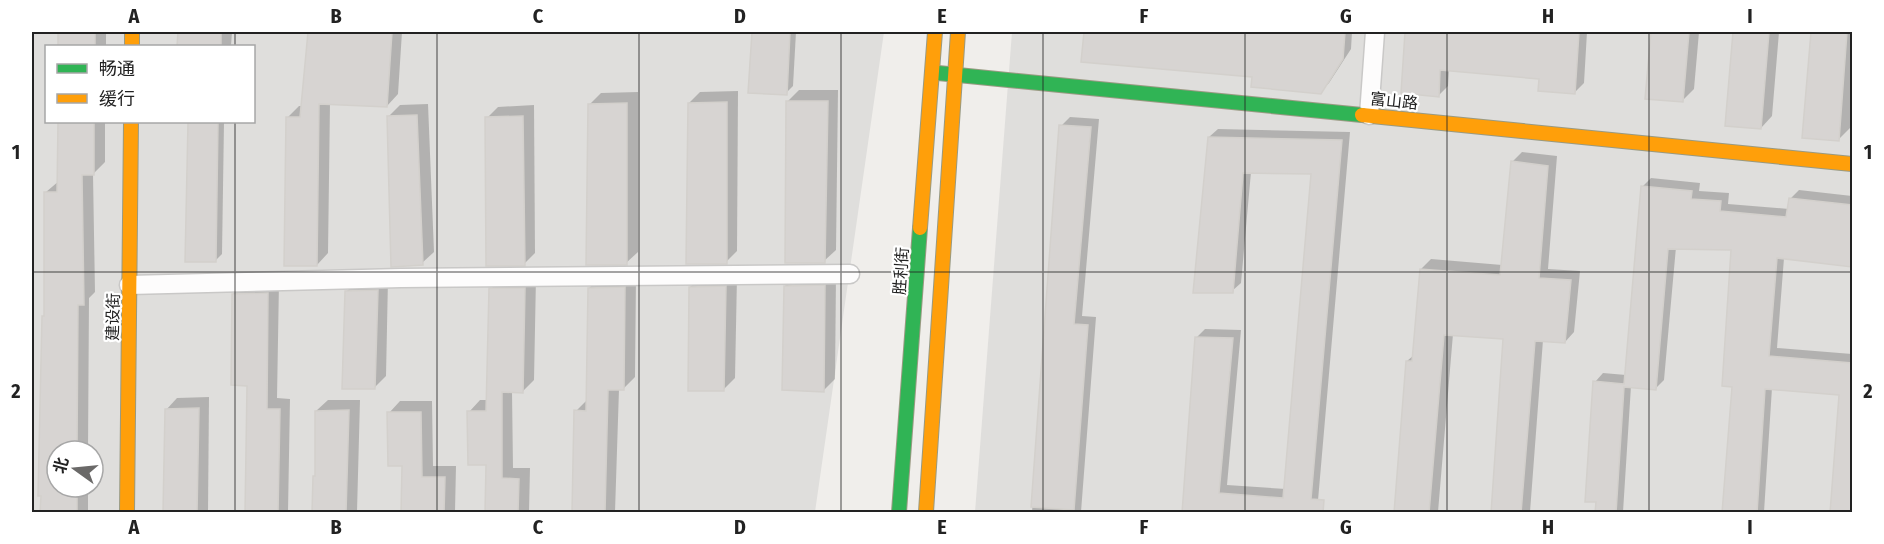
<svg xmlns="http://www.w3.org/2000/svg" width="1884" height="544" viewBox="0 0 1884 544" font-family="'Fira Sans Condensed','Noto Sans SC',sans-serif">
	<style>
		.residential { fill: #dfdedc; fill-rule: evenodd }
		.shadow { fill: #0003 }
		.building { fill: #d7d4d2; stroke: #d3d0cc; stroke-width: 1.5 }
		.lines { fill: none; stroke-linecap: round; stroke-linejoin: round }
		.street-casing { stroke: #c9c8c7; stroke-width: 21 }
		.fast-casing { stroke: #999a82; stroke-width: 16 }
		.slow-casing { stroke: #999a82; stroke-width: 16 }
		.street { stroke: #fdfcfc; stroke-width: 18 }
		.fast { stroke: #30b455; stroke-width: 14 }
		.slow { stroke: #ff9f0a; stroke-width: 14 }
		.grid { fill: none; stroke: #222; stroke-width: 1.5; stroke-opacity: 0.55 }
		.labels { text-anchor: middle; dominant-baseline: central; stroke-width: 4.5; stroke-linejoin: round; paint-order: stroke }
		.street-label { font-size: 16px; fill: #222; stroke: #fff }
		.neatline { fill: none; stroke: #222; stroke-width: 2 }
		.grid-label { font-size: 20px; text-anchor: middle; font-weight: bold; fill: #222 }
	</style>
	<rect width="100%" height="100%" fill="#f0eeeb"/>
	<g class="residential">
		<path d="M32,32H884L815,512H32ZM46,46H254V122H46ZM57,451H93V487H57Z"/>
		<path d="M1012,32H1852V512H975Z"/>
	</g>
	<g class="shadow">
		<rect x="60" y="32" width="46" height="14"/>
		<path d="M180,32H232L231,46H179Z"/>
		<path d="M310,32H402L398,94L387,106L330,103L328,253L317,265L287,118L299,106H302Z"/>
		<path d="M754,32H796L793,86L786,93L750,91Z"/>
		<path d="M1085,32H1352L1351,49L1329,83L1320,92L1253,75L1083,61Z"/>
		<path d="M1407,32H1587L1584,83L1575,92L1540,78L1449,69L1448,86L1439,95L1402,92Z"/>
		<path d="M1653,32H1699L1694,89L1682,101L1647,98Z"/>
		<path d="M1734,32H1779L1772,116L1761,128L1727,125Z"/>
		<path d="M1812,32H1852L1850,128L1838,140L1804,137Z"/>
		<path d="M799,90H838L836,250L824,261L787,102Z"/>
		<path d="M738,91L737,251L726,262L689,103L700,92Z"/>
		<path d="M638,92V252L626,263L589,105L601,93Z"/>
		<path d="M428,104L434,252L422,263L388,117L400,105Z"/>
		<path d="M534,105L535,253L524,264L487,118L498,107Z"/>
		<path d="M1070,117L1099,119L1082,316L1096,317L1081,512H1032L1061,126Z"/>
		<path d="M59,122H105V162L93,174L95,292L89,298L88,451H57V487H88V512H41L46,192L59,181Z"/>
		<path d="M189,122H224L222,254L215,261H186Z"/>
		<path d="M1218,129L1350,132L1317,512H1183L1196,338L1205,329L1241,330L1227,485L1286,489L1312,173L1251,172L1241,283L1232,291L1209,137Z"/>
		<path d="M1522,152L1557,156L1548,269L1580,271L1574,332L1565,342L1543,340L1530,512H1492L1505,338L1453,334L1438,512H1395L1407,361L1414,355L1421,269L1431,259L1502,265L1512,162Z"/>
		<path d="M1651,178L1700,183L1699,191L1729,193L1728,204L1789,209L1790,199L1799,190L1852,196V265L1784,258L1777,348L1852,354V512H1831L1840,394L1772,388L1764,512H1723L1733,385V249L1676,247L1664,380L1656,388L1631,386L1623,512H1596L1595,382L1603,373L1626,375L1642,187Z"/>
		<path d="M797,275H836L835,379L824,390L785,286Z"/>
		<path d="M636,276L635,377L623,389H619L615,512H574L576,411L588,399L589,288L601,277Z"/>
		<path d="M702,276H737L735,378L724,389L690,287Z"/>
		<path d="M536,277L534,380L523,391H512L513,468H530L529,512H487L488,464L469,412L480,400H488L491,289L502,278Z"/>
		<path d="M388,279L386,376L374,388L347,291L358,280Z"/>
		<path d="M279,282L277,398L290,399L288,512H247L248,384L233,294L245,283Z"/>
		<path d="M209,397L208,512H164L166,410L177,398Z"/>
		<path d="M328,400H360L357,512H314L317,475L316,411Z"/>
		<path d="M400,401H432L433,466H456L455,512H402L403,464L389,413Z"/>
		<path d="M674,510H705V512H672Z"/>
	</g>
	<g class="building">
		<rect x="58" y="32" width="37" height="14"/>
		<path d="M178,32H221V46H177Z"/>
		<path d="M308,32H392L387,107L319,104L317,266H284L286,117H300Z"/>
		<path d="M752,32H790L787,95L748,93Z"/>
		<path d="M1084,32H1345L1343,59L1321,94L1251,87L1252,77L1081,62Z"/>
		<path d="M1405,32H1579L1575,94L1538,91L1539,79L1440,70L1439,97L1401,93Z"/>
		<path d="M1651,32H1689L1683,102L1645,99Z"/>
		<path d="M1733,32H1769L1761,129L1725,126Z"/>
		<path d="M1811,32H1847L1839,141L1802,138Z"/>
		<path d="M786,101H828L825,263H785Z"/>
		<path d="M727,102V264H686L688,103Z"/>
		<path d="M627,103V265H586L588,104Z"/>
		<path d="M417,115L423,265L391,267L387,116Z"/>
		<path d="M523,116L525,266H486L485,117Z"/>
		<path d="M58,122H94V175H82L84,305H78L77,451H57V487H77V513H40L41,496H38L42,316H44V192H57Z"/>
		<path d="M188,122H218L216,262H185Z"/>
		<path d="M1059,125L1091,127L1074,324L1088,325L1074,510L1031,507Z"/>
		<path d="M1208,137L1342,140L1311,499L1324,500L1323,513H1182L1195,337L1233,338L1219,493L1283,498L1311,174L1243,173L1233,293H1193Z"/>
		<path d="M1511,161L1548,166L1539,278L1571,280L1565,343L1535,341L1521,513H1491L1503,339L1444,335L1429,513H1394L1406,361H1412L1420,269L1500,275Z"/>
		<path d="M1641,186L1692,191L1691,199L1721,201L1720,211L1786,217L1789,198L1852,205V267L1777,258L1769,356L1852,363V513H1830L1839,395L1765,389L1757,513H1722L1732,387L1722,386L1731,250L1668,249L1656,390L1624,387L1616,513H1595L1596,502H1585L1593,381L1624,384Z"/>
		<path d="M825,285L824,392L782,390L784,286Z"/>
		<path d="M726,286L724,391H688L689,287Z"/>
		<path d="M625,287L624,390H608L605,513H572L574,410L586,411L588,288Z"/>
		<path d="M489,288H525L523,393L502,392V478L519,479L518,513H485L486,465H468L467,411H486Z"/>
		<path d="M378,290L375,389H342L345,291Z"/>
		<path d="M268,293L267,409H280L278,513H245L247,386L231,385L232,294Z"/>
		<path d="M199,408L197,513H163L165,409Z"/>
		<path d="M349,410L346,513H312L313,476H315V411Z"/>
		<path d="M387,412H421L422,477H445L444,513H401L402,466H388Z"/>
	</g>
	<g class="lines">
		<defs>
			<g id="street">
				<path d="M1369,115L1375,32"/>
				<path d="M129,285L401,278L850,274"/>
			</g>
			<g id="fast">
				<path d="M938,73L1362,115"/>
				<path d="M899,512L920,228"/>
			</g>
			<g id="slow">
				<path d="M132,32V46"/>
				<path d="M1362,115L1852,164"/>
				<path d="M920,228L935,32"/>
				<path d="M127,512L131,122"/>
				<path d="M926,512L958,32"/>
			</g>
		</defs>
		<use href="#street" class="street-casing"/>
		<use href="#fast" class="fast-casing"/>
		<use href="#slow" class="slow-casing"/>
		<use href="#street" class="street"/>
		<use href="#fast" class="fast"/>
		<use href="#slow" class="slow"/>
	</g>
	<path class="grid" d="M235,32V46M437,32V512M639,32V512M841,32V512M1043,32V512M1245,32V512M1447,32V512M1649,32V512M235,122V512M32,272H1852"/>
	<g class="labels">
		<g class="street-label">
			<text transform="translate(1394 101) rotate(6)">富山路</text>
			<text transform="translate(901 271) rotate(-86)">胜利街</text>
			<text transform="translate(113 317) rotate(-89)">建设街</text>
		</g>
	</g>
	<rect width="1884" height="544" fill="none" stroke="#ffffff" stroke-width="66"/>
	<rect x="45" y="45" width="210" height="78" fill="#ffffff" stroke="#a7a7a7" stroke-width="1.5"/>
	<rect x="57" y="64" width="30" height="9" fill="#30b455" stroke="#a7a7a7" stroke-width="1.5"/>
	<text x="99" y="75" font-size="18" fill="#222222">畅通</text>
	<rect x="57" y="94" width="30" height="9" fill="#ff9f0a" stroke="#a7a7a7" stroke-width="1.5"/>
	<text x="99" y="105" font-size="18" fill="#222222">缓行</text>
	<g transform="translate(75 469) rotate(285)"><circle r="28" fill="#ffffff" stroke="#a7a7a7" stroke-width="1.5"/>
	<path d="M0-4.5L10 22L0 15L-10 22Z" fill="#6a6968"/>
	<text y="-9" font-size="16" font-weight="bold" text-anchor="middle" fill="#222222">北</text>
	</g>
	<rect x="33" y="33" width="1818" height="478" class="neatline"/>
	<g class="grid-label">
		<text x="134" y="23">A</text>
		<text x="336" y="23">B</text>
		<text x="538" y="23">C</text>
		<text x="740" y="23">D</text>
		<text x="942" y="23">E</text>
		<text x="1144" y="23">F</text>
		<text x="1346" y="23">G</text>
		<text x="1548" y="23">H</text>
		<text x="1750" y="23">I</text>
		<text x="16" y="159">1</text>
		<text x="1868" y="159">1</text>
		<text x="16" y="398">2</text>
		<text x="1868" y="398">2</text>
		<text x="134" y="534">A</text>
		<text x="336" y="534">B</text>
		<text x="538" y="534">C</text>
		<text x="740" y="534">D</text>
		<text x="942" y="534">E</text>
		<text x="1144" y="534">F</text>
		<text x="1346" y="534">G</text>
		<text x="1548" y="534">H</text>
		<text x="1750" y="534">I</text>
	</g>
</svg>
